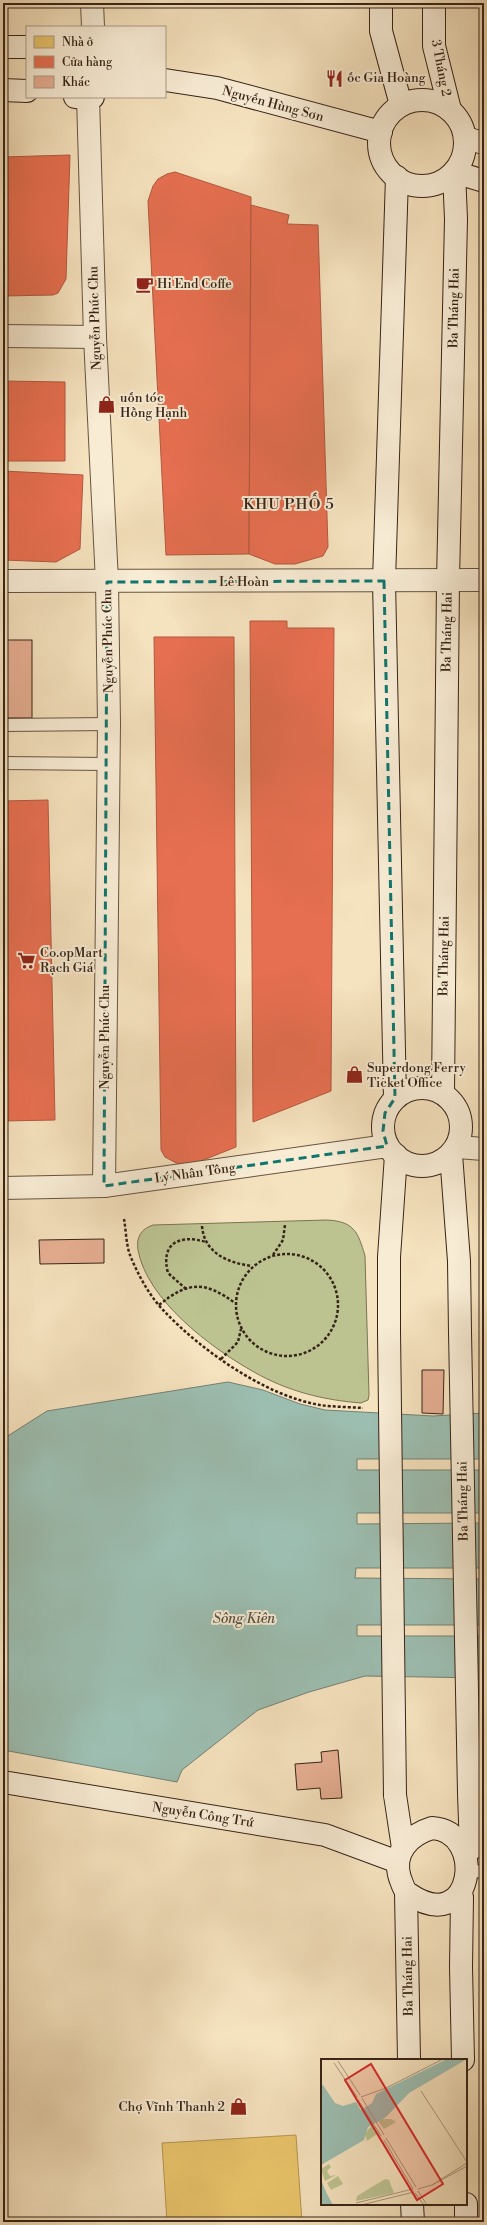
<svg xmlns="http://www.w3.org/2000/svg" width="487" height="2225" viewBox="0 0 487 2225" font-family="'Libre Bodoni',serif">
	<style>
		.green { fill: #bcc391; stroke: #7a7454 }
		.water { fill: #9cbeb1; stroke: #748073 }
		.homes { fill: #e9c46a; stroke: #b49451 }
		.shops { fill: #e76f51; stroke: #b25840 }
		.building { fill: #e6ae92; stroke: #372417 }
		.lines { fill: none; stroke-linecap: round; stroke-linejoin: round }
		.lane-casing { stroke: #665441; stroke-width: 14 }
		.street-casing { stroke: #665441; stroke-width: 24 }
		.secondary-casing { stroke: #372417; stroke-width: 24 }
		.path { stroke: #372417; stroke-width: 2.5; stroke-dasharray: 3 2; stroke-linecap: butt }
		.lane { stroke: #f8ecd5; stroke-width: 12 }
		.street { stroke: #f8ecd5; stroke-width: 22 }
		.secondary { stroke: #f8ecd5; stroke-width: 22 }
		.secondary-bridge-casing { stroke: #372417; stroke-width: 24; stroke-linecap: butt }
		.secondary-bridge { stroke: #f8ecd5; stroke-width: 22 }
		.marked { fill: none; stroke: #0f766e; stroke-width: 3; stroke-dasharray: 8 5; stroke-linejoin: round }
		.labels { text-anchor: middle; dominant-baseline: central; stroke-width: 4; stroke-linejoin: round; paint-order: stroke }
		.street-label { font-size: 13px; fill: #372417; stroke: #f8ecd5 }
		.poi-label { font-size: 13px; fill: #372417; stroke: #f8ecd5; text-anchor: start }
		.water-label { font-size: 14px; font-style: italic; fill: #555245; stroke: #f8ecd5 }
		.quarter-label { font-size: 15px; letter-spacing: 1px; fill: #372417; stroke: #f8ecd5 }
		.inset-river { fill: none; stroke: #9cbeb1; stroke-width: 2 }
		.inset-road { fill: none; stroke: #a9967b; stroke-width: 1 }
		.view { fill: #d62828; fill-opacity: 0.15; stroke: #d62828; stroke-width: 2 }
		.inset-edge { fill: none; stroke: #372417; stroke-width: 2 }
	</style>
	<rect width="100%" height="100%" fill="#f5e2be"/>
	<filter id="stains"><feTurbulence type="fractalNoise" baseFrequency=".005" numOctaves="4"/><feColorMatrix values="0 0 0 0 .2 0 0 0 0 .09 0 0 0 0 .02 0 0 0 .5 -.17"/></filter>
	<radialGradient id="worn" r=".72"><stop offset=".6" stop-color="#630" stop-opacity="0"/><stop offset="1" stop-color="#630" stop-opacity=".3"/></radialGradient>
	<path class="green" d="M326,1220C354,1221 358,1232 365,1256L369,1395L368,1400L361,1403C323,1400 287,1391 254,1372C211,1348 147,1300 138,1250C136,1237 141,1229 153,1225Z"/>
	<path class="water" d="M228,1382L263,1390L300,1404L325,1410L433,1416L484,1413V1459H357V1470H484V1513H357V1524L484,1523V1568H356L355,1578L484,1579V1625H357V1636H484V1678L365,1676L309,1692L258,1710L182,1770L177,1782L3,1750V1439L47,1411Z"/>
	<path class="homes" d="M296,2135L302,2222H167L162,2143Z"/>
	<g class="shops">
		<path d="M70,155L66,279L58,293L53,295L3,296V157Z"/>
		<path d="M175,172L251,197L249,554L166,555L148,201L153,186L158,179L167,174Z"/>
		<path d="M251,205L289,215L287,224L318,225L328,547L323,556L295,564H275L249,554Z"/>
		<path d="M3,381L65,382V461H3Z"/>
		<path d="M3,471L83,475L80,549L56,562L3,560Z"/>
		<path d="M250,621H287V628H334L331,1091L253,1122Z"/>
		<path d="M154,637H234L236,1147L196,1163L180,1165L165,1157L161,1150Z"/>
		<path d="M48,800L55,1120L3,1121V801Z"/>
	</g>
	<g class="building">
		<rect x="3" y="640" width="29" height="78"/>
		<path d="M104,1239V1263L40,1264L39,1240Z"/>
		<path d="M422,1370H444L443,1414L422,1413Z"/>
		<path d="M338,1750L342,1798L321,1799L320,1788L297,1790L295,1764L322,1762L321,1752Z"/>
	</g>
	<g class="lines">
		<defs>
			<g id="lane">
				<path d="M3,725L109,724"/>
				<path d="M3,763L107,764"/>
				<path d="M474,1871L484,1872"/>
			</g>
			<g id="street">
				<path d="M92,3L93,27"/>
				<path d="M88,97L95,337L107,582L109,724L104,1186"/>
				<path d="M3,336L95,337"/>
				<path d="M3,581L484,580"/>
				<path d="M457,1147L484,1149"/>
				<path d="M3,1188L104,1186L387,1146"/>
			</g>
			<g id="secondary">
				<path d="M381,3V31L401,105"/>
				<path d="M434,3V46L450,110"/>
				<path d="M3,47H27"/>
				<path d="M165,80L217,88L381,132"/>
				<path d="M3,90L27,91"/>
				<path d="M75,97L88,99L93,97"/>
				<circle cx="422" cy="143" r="43"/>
				<path d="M465,138L484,143"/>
				<circle cx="422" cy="1127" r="39"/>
				<path d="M443,1093L448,581L456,219L454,172L484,181"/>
				<path d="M395,1098L384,581L397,177"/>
				<path d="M451,1154L459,1261L460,1332"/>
				<path d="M389,1332V1257L396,1155"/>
				<path d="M3,1782L325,1835L398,1862"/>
				<path d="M469,1793L471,1849"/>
				<path d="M395,1795L403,1848"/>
				<path d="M432,1828C487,1831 474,1938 409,1894C404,1891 402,1883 400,1878C392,1853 409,1835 432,1828Z"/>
				<path d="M406,1892L409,2060"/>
				<path d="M462,1897L461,1967L463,2060"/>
				<path d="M412,2204L413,2222"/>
				<path d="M466,2204V2222"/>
			</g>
		</defs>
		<use href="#lane" class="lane-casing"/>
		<use href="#street" class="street-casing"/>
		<use href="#secondary" class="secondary-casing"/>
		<g class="path">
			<path d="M124,1219C126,1230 126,1244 130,1255C138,1275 150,1297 165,1312C202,1351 266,1396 320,1405C333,1407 349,1407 363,1408"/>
			<path d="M202,1226C204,1253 228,1263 252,1266"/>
			<circle cx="287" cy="1305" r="51"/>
			<path d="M273,1255L283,1240L285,1225"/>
			<path d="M186,1289L168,1273C160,1243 180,1234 206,1242"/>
			<path d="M159,1305C188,1281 205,1281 235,1303"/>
			<path d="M221,1359L238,1342L241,1329"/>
		</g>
		<use href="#lane" class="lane"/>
		<use href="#street" class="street"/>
		<use href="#secondary" class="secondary"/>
		<defs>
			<g id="secondary-bridge">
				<path d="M389,1332L395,1795"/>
				<path d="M460,1332L469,1793"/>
			</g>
		</defs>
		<use href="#secondary-bridge" class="secondary-bridge-casing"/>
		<use href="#secondary-bridge" class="secondary-bridge"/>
	</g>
	<path class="marked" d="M384,581L395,1098L385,1113L383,1131L387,1146L104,1186L107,582Z"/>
	<defs>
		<symbol id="restaurant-bare" viewBox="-9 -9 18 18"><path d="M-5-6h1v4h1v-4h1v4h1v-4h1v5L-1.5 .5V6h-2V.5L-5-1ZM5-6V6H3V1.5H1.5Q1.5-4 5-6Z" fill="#8f2418" stroke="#f8ecd5" stroke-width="2.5" paint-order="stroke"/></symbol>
		<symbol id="cafe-bare" viewBox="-9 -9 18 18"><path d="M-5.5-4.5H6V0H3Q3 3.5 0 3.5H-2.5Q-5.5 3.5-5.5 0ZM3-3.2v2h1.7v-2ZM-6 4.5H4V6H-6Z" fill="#8f2418" stroke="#f8ecd5" stroke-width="2.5" paint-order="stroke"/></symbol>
		<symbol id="shop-bare" viewBox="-9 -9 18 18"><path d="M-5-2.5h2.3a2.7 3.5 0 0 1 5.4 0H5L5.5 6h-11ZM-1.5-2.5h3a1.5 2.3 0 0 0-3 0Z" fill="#8f2418" stroke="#f8ecd5" stroke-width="2.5" paint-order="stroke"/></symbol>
		<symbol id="supermarket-bare" viewBox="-9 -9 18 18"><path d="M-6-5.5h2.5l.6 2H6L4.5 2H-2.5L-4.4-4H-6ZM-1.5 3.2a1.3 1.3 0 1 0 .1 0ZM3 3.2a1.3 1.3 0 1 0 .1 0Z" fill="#8f2418" stroke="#f8ecd5" stroke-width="2.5" paint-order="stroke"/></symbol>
	</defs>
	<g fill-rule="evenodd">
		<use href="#restaurant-bare" x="322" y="66" width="25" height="25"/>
		<use href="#cafe-bare" x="132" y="272" width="25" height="25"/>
		<use href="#shop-bare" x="94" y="392" width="25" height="25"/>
		<use href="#supermarket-bare" x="14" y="948" width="25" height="25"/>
		<use href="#shop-bare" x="342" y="1062" width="25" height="25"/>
		<use href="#shop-bare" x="226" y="2094" width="25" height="25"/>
	</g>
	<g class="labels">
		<g class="street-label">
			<text transform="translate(441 68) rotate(79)">3 Tháng 2</text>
			<text transform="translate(273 104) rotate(15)">Nguyến Hùng Sơn</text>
			<text transform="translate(454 308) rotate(-89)">Ba Tháng Hai</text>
			<text transform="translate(95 318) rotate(-92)">Nguyễn Phúc Chu</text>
			<text x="244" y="582">Lê Hoàn</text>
			<text transform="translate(447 632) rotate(-89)">Ba Tháng Hai</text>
			<text transform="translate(108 641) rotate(-91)">Nguyễn Phúc Chu</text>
			<text transform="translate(444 956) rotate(-89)">Ba Tháng Hai</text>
			<text transform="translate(105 1037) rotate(-90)">Nguyễn Phúc Chu</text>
			<text transform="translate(195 1173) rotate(-8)">Lý Nhân Tông</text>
			<text transform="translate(463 1501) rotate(-91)">Ba Tháng Hai</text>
			<text transform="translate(203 1815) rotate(9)">Nguyễn Công Trứ</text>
			<text transform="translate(408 1976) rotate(-91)">Ba Tháng Hai</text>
		</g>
		<g class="poi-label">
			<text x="347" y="78">ốc Gia Hoàng</text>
			<text x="157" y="284">Hi End Coffe</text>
			<text x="120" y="398">uốn tóc<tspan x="120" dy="15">Hồng Hạnh</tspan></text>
			<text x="40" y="953">Co.opMart<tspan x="40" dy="15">Rạch Giá</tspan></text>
			<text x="367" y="1068">Superdong Ferry<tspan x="367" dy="15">Ticket Office</tspan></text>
			<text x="225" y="2107" text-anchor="end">Chợ Vĩnh Thanh 2</text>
		</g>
		<g class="water-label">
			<text x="244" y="1619">Sông Kiên</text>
		</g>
		<g class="quarter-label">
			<text x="289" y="504">KHU PHỐ 5</text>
		</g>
	</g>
	<g transform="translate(321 2059)">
		<rect width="146" height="146" fill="#f5e2be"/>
		<path d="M61,60H70L75,63L63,70L57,62ZM51,66L56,75L46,82L44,75ZM8,105L10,108L6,112L9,117L15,116L4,122L0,110ZM17,117L22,125L10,131L6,124ZM64,120L68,121L73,134L35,142L36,137Z" fill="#bcc391"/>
		<path d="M126,0H146L88,34L65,58L47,68L43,81L0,106V27L2,26L14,44L22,47L35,43L40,51L51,44L55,35ZM0,121L6,135L12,146H0Z" fill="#9cbeb1"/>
		<path class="inset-river" d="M0,62L7,42M0,74L12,57M0,76L7,65M0,79L17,50"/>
		<path class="inset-road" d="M17,2L39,36M13,4L36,38M100,32L146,103M40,38L65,29L122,0M41,39L63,76M37,41L60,77M65,79L95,128M63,81L92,130M111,126L146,107M97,130L111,126L146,104M97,132L106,146M94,134L103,146M35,144L92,130M40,146L93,133"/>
		<path class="view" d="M50,5L122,125L96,141L24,21Z"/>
		<rect width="146" height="146" class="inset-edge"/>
	</g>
	<rect width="487" height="2225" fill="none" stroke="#f5e2be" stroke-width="16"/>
	<rect x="4" y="4" width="479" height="2217" fill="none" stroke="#372417" stroke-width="2"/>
	<rect x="8" y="8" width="471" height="2209" fill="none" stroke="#372417"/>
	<rect x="26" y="26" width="140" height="72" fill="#f8ecd5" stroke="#ab9c89"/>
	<rect x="34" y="36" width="20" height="12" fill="#e9c46a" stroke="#ab9c89"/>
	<text x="62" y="46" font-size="12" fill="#372417">Nhà ở</text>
	<rect x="34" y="56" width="20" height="12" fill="#e76f51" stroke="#ab9c89"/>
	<text x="62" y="66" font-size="12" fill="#372417">Cửa hàng</text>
	<rect x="34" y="76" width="20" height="12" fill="#e6ae92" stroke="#ab9c89"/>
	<text x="62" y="86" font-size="12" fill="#372417">Khác</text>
	<rect width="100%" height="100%" filter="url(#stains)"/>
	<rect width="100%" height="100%" fill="url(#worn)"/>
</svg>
